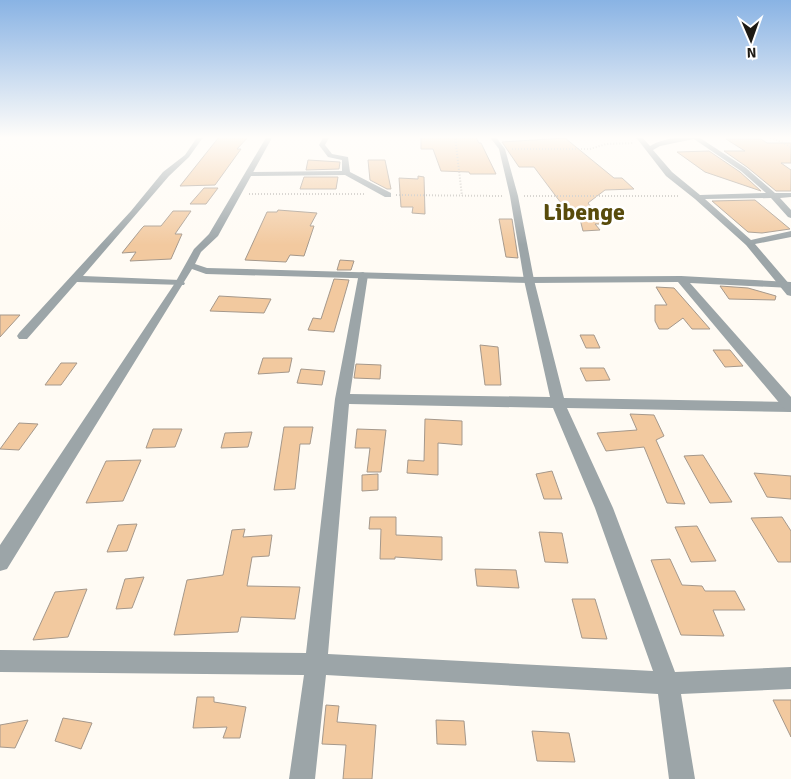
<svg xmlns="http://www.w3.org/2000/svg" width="791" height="779" viewBox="0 0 791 779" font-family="Signika,sans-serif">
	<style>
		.building { fill: #f2c99f; stroke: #a5988b }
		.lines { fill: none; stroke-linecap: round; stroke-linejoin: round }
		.path { stroke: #b9b5af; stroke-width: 2; stroke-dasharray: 1 2; stroke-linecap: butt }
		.minor { fill: #9ca5a8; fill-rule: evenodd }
		.tertiary { fill: #9ca5a8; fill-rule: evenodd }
		.labels { text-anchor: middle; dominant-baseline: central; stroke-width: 5; stroke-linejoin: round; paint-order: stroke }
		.far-town-label { font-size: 24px; font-weight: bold; fill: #584b0b; stroke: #fff }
	</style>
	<rect width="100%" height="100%" fill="#fffbf4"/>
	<g class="building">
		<path d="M249,136L237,149H241L215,185L180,186L219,137Z"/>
		<path d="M421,136H475L479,143H481L496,174H470L469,172L441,171L433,149H421Z"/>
		<path d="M565,138L614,178H622L634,189L605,190L588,203L603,224H595L600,230L583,231L580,219L565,203H561L534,167H519L502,142Z"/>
		<path d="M726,139H761L767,143H791V163H781L791,170V191H776L747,167L724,151H745Z"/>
		<path d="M709,151L740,172L761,191L705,172L677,152Z"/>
		<path d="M308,160L340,162L339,169L306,170Z"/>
		<path d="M368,160H385L391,189H387L370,180Z"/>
		<path d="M418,176L424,177L425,214L412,213L413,207H401L399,178L418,179Z"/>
		<path d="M304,177H338L336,189H300Z"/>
		<path d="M204,188H218L206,204H190Z"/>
		<path d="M755,200L790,229L762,233L748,232L712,201Z"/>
		<path d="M278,210L317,213L310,226H314L304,256L290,255L286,262L245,260L267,212H277Z"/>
		<path d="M173,211H191L175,234H182L171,259L130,261L136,252L122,253L142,228L144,226H161Z"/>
		<path d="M499,219H512L518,258L506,257Z"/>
		<path d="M340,260L354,261L351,270H337Z"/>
		<path d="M334,279L349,280L334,332L308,330L313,318L321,319Z"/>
		<path d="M720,286L748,288L776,296L775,300L729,299Z"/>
		<path d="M656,287L674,288L710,329H692L683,318L668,329H659L655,321V305H667Z"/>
		<path d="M219,296L271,299L264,313L210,311Z"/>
		<path d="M0,315H20L0,337Z"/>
		<path d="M580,335H594L600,348H586Z"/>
		<path d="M480,345L498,347L501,385H485Z"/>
		<path d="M713,350H730L743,366L725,367Z"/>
		<path d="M263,358H292L289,372L258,374Z"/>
		<path d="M61,363H77L61,385H45Z"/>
		<path d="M356,364L381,365L380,379L354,378Z"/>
		<path d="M580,368H604L610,380L586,381Z"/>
		<path d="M301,369L325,371L322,385L297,383Z"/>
		<path d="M630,414L654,415L664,436L656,440L685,504L667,503L644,447L606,451L597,433L637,430Z"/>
		<path d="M425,419L462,421V445L438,443V475L407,473L408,460L424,461Z"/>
		<path d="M19,423L38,424L19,450L0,449Z"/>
		<path d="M284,427H313L310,444H300L295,489L274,490Z"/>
		<path d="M153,429H182L175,447L146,448Z"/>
		<path d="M357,429L386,430L381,472H367L370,448H355Z"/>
		<path d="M252,432L248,447L221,448L225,433Z"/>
		<path d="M703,455L732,502L710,503L684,456Z"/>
		<path d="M141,460L123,501L86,503L106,461Z"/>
		<path d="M552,471L562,499H544L536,474Z"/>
		<path d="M754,473L791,476V499L767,497Z"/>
		<path d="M378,474V490L362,491V475Z"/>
		<path d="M370,517H396V535L442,537V560L395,557V559H380L381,529H369Z"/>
		<path d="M782,517L791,531V562H778L751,518Z"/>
		<path d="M137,524L127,551L107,552L118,525Z"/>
		<path d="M697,526L716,561L691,562L675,527Z"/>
		<path d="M245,529L243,537L272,535L269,556L252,557L247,586L300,587L295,619L241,617L238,632L174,635L187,580L223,575L232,530Z"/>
		<path d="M539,532L562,533L568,563L545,562Z"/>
		<path d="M670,559L682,585L702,586L705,591H735L745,610H713L724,636L681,635L651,560Z"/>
		<path d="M475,569L516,570L519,588L477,586Z"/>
		<path d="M144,577L132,608L116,609L125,579Z"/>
		<path d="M87,589L68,637L33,640L55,592Z"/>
		<path d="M572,599H595L607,639L582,638Z"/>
		<path d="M197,697H214V702L246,707L240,738H223L227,727L193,728Z"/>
		<path d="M773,700H791V737Z"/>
		<path d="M326,705L339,706L337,722L376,725L372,779H343L346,745L322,744Z"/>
		<path d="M63,718L92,723L81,749L55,741Z"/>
		<path d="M28,720L15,748L0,747V725Z"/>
		<path d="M436,720L464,721L466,745L437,744Z"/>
		<path d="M532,731L569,733L575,762L537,761Z"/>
	</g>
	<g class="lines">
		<g class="path">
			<path d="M455,136L462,196"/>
			<path d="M768,136L791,147"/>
			<path d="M512,149H590L606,144L633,143"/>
			<path d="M249,194H365"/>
			<path d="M396,195L502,196"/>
			<path d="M524,196H680"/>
		</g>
		<g class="minor">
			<path d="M198,136H204L189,157L169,176L83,276L180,280L185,283L184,285L77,282L27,339H19L17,336L19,333L131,211L163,172L185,155Z"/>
			<path d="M324,136H330L325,145L332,154L348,157L350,172L391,193V197H385L345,175L249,176L245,174L249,172L342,171V160L328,157L319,145Z"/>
			<path d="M489,136H495L505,149L518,196L534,280L564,398L791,402V412L567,408L613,508L675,672L791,667V689L681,694L695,779H669L658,694L326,675L315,779H289L304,675L0,672V650L306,653L335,399L359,273L363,272L368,275L350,394L550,397L524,280L510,196L499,149ZM349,404L553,408L595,508L653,671L328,654Z"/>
			<path d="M635,136H641L650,146C664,137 687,136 704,136L700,138L746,168L775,193H791V197L780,198L791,210V218L788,217L771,198L705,199L751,240L791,231V237L755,244L791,286V296L787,295L746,245L695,199L666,176ZM694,139L741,171L766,193L700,195L672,172L653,150L660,146Z"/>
		</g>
		<path class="tertiary" d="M267,136H273L218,236L201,252L195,264L207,268L529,277L681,276L791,282V288L690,283L791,397V412L786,411L678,282L529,283L206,274L192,269L7,569L0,571V545L175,283L194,249L209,234Z"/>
	</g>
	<linearGradient id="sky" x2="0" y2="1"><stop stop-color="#89b3e4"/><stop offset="0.56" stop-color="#fffdfa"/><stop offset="1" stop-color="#fffdfa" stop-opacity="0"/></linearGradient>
	<rect width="791" height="245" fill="url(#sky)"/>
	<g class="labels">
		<g class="far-town-label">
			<text x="584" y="212">Libenge</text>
		</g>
	</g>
	<g transform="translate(751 40) rotate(178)" stroke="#ffffff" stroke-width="4" paint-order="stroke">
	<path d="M0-4L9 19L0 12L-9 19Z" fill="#1d1a14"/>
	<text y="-8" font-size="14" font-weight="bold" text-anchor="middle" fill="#1d1a14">N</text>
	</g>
</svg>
